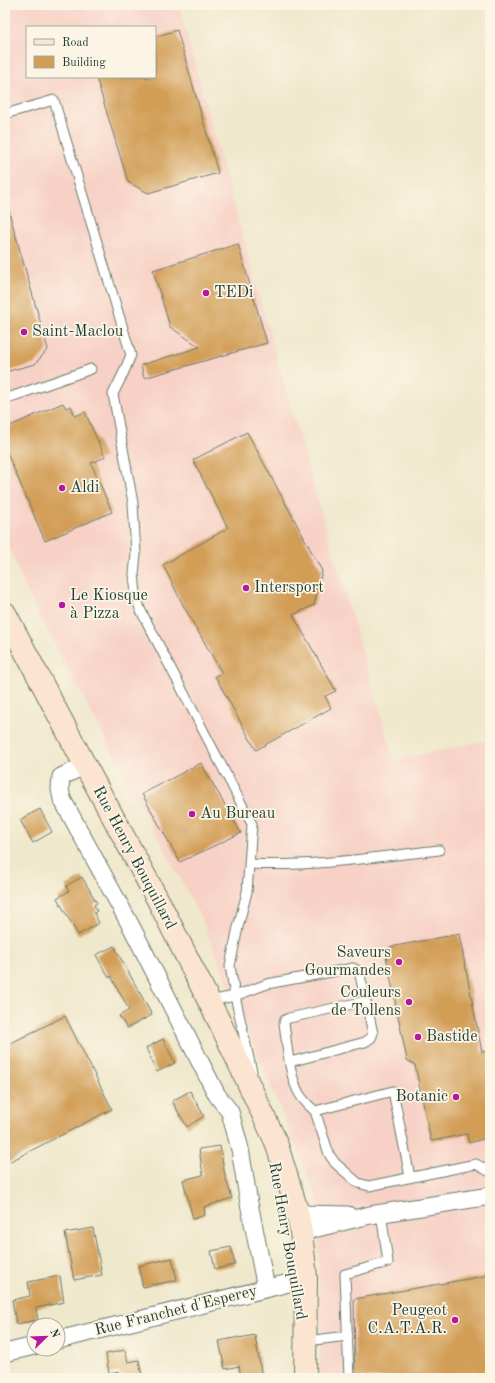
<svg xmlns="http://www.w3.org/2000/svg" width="495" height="1383" viewBox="0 0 495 1383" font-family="'Old Standard TT',serif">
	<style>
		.built { fill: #f7d1c6; fill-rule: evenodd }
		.building { fill: #d29e57 }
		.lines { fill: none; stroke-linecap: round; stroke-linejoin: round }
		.service-casing { stroke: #687969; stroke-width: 11 }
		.minor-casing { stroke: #687969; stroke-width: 19 }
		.secondary-casing { stroke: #687969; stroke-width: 24 }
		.service { stroke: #fff; stroke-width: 9 }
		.minor { stroke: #fff; stroke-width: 17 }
		.secondary { stroke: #fce5d0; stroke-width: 22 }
		.poi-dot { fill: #b5179e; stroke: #fcf5e5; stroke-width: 1.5 }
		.labels { text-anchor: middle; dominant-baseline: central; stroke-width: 3.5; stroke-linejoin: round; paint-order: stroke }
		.poi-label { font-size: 16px; fill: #1f3d34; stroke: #fcf5e5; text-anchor: start }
		.street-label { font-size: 16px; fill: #1f3d34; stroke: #fcf5e5 }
	</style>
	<rect width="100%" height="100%" fill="#fcf5e5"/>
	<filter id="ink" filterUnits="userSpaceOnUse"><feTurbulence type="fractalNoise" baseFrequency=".025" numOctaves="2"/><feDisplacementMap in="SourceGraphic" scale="8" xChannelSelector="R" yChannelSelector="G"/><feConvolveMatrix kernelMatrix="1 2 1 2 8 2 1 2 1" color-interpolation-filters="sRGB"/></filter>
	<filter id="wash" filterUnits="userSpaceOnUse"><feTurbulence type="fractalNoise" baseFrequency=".012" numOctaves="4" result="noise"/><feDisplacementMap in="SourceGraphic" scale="16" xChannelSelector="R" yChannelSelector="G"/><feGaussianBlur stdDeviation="0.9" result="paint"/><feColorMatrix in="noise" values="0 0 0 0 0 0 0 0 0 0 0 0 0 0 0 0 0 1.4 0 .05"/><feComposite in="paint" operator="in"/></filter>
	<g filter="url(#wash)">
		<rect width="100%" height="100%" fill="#efe8cc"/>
		<path class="built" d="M5,5H179L205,103L285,388L394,760L490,740V1378H320L318,1199L200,916L28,594L5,539ZM27,27H155V77H27Z"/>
		<g id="blocks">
			<g class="building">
				<path d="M177,30L218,173L148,193L128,182L96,77H155V37Z"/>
				<path d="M9,212L48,349L35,364L5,372V213Z"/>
				<path d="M238,244L267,343L144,378L141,365L200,347L170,327L153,270Z"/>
				<path d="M63,403L66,408L71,406L75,416L85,412L105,457L91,463L112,512L45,541L5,448V428Z"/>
				<path d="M247,432L322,571L314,605L293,615L336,691L325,696L331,708L256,750L215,676L222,673L184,607L163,565L228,528L193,460Z"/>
				<path d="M201,763L241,833L180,862L142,794Z"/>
				<path d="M40,809L52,832L33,843L20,820Z"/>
				<path d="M82,877L97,903L94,905L97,911L94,913L99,923L78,935L57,898L69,891L66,886Z"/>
				<path d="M459,934L482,1052L490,1050V1137L469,1143L467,1134L431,1141L415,1065L407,1060L386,956L390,947Z"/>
				<path d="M114,946L152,1015L127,1028L119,1016L129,1010L111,976L109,978L96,955Z"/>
				<path d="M65,1016L112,1109L5,1164V1046Z"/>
				<path d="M163,1039L175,1063L157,1072L146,1048Z"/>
				<path d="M190,1091L204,1116L187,1127L172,1101Z"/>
				<path d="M220,1146L225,1176L232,1198L204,1207L205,1215L193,1219L183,1180L203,1175L199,1149Z"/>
				<path d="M93,1228L102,1275L74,1280L65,1233Z"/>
				<path d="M231,1247L235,1265L215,1269L211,1251Z"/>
				<path d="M172,1258L177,1280L143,1287L138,1266Z"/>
				<path d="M490,1275V1378H355L354,1299Z"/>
				<path d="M60,1276L64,1302L36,1308L38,1320L16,1324L12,1300L30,1296L28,1282Z"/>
				<path d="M255,1335L262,1378H241L239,1366L225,1369L219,1341L239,1337V1338Z"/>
				<path d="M125,1350L128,1362L139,1360L142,1376L121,1378L120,1372L109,1374L106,1354Z"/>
			</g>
		</g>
	</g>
	<g filter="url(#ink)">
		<use href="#blocks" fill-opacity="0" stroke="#687969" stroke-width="1"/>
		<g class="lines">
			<defs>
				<g id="service">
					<path d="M5,114L54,100L131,355L123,374L113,394L133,503L136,554L134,574L136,594L140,609L252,824L247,892L238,927L230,966L235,996L252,1072"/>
					<path d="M5,399L91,369"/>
					<path d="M250,864C313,867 377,857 439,850"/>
					<path d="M209,1001L235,996L267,984L353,968L359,971L373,1033L371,1038L365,1042L290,1062"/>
					<path d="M315,1111C309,1106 304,1101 300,1095C289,1077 287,1044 284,1023L285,1020L289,1018L366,1001"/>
					<path d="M410,1177L393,1091L315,1111L329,1154L335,1163L358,1183L369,1186L476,1164L490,1172"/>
					<path d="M306,1341L348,1336"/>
					<path d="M349,1378L345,1274L388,1262L381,1213"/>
				</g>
				<g id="minor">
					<path d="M86,767L75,770L61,777L60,789L62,799L132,928L217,1095L230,1112L240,1149L249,1203L266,1288"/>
					<path d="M296,1207L305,1214L348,1215"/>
					<path d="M301,1232L370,1215L490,1196"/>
					<path d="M58,1340L293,1282"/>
					<path d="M5,1353L34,1346"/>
				</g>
				<path id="secondary" d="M5,613L86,767L159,902L220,1023L276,1142L296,1207L301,1232L306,1278L305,1378"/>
			</defs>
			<use href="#service" class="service-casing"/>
			<use href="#minor" class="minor-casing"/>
			<use href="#secondary" class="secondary-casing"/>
			<use href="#service" class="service"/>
			<use href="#minor" class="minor"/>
			<use href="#secondary" class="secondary"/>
		</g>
	</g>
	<g class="poi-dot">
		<circle cx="206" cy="293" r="4"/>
		<circle cx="24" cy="332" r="4"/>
		<circle cx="62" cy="488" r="4"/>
		<circle cx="246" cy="588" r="4"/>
		<circle cx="62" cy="605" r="4"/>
		<circle cx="192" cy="814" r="4"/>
		<circle cx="399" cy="962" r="4"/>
		<circle cx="409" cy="1002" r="4"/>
		<circle cx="418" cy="1037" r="4"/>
		<circle cx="456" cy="1097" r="4"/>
		<circle cx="455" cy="1320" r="4"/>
	</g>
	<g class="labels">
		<g class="poi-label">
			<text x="214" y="293">TEDi</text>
			<text x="32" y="332">Saint-Maclou</text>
			<text x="70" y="488">Aldi</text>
			<text x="254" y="588">Intersport</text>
			<text x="70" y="596">Le Kiosque<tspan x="70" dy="18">à Pizza</tspan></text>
			<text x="200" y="814">Au Bureau</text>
			<text x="391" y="953" text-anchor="end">Saveurs<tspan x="391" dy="18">Gourmandes</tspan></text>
			<text x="401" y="993" text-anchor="end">Couleurs<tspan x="401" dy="18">de Tollens</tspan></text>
			<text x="426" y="1037">Bastide</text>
			<text x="448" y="1097" text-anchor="end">Botanic</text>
			<text x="447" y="1311" text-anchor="end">Peugeot<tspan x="447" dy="18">C.A.T.A.R.</tspan></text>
		</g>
		<g class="street-label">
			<text transform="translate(134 858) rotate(62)">Rue Henry Bouquillard</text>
			<text transform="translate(287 1241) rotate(80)">Rue Henry Bouquillard</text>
			<text transform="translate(176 1311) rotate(-14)">Rue Franchet d'Esperey</text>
		</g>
	</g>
	<rect width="495" height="1383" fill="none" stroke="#fcf5e5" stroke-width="20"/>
	<rect x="26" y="26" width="130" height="52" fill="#fcf5e5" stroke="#a4ab9e"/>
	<rect x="34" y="39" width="20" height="6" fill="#fce5d0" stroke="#a4ab9e"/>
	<text x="62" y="46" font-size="12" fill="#1f3d34">Road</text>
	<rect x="34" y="56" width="20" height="12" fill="#d29e57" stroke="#a4ab9e"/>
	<text x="62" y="66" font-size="12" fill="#1f3d34">Building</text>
	<g transform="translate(46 1337) rotate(67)"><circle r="19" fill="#fcf5e5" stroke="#a4ab9e"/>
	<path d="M0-3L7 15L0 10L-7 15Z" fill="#b5179e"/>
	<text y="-6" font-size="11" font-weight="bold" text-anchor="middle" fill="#1f3d34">N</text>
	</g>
</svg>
